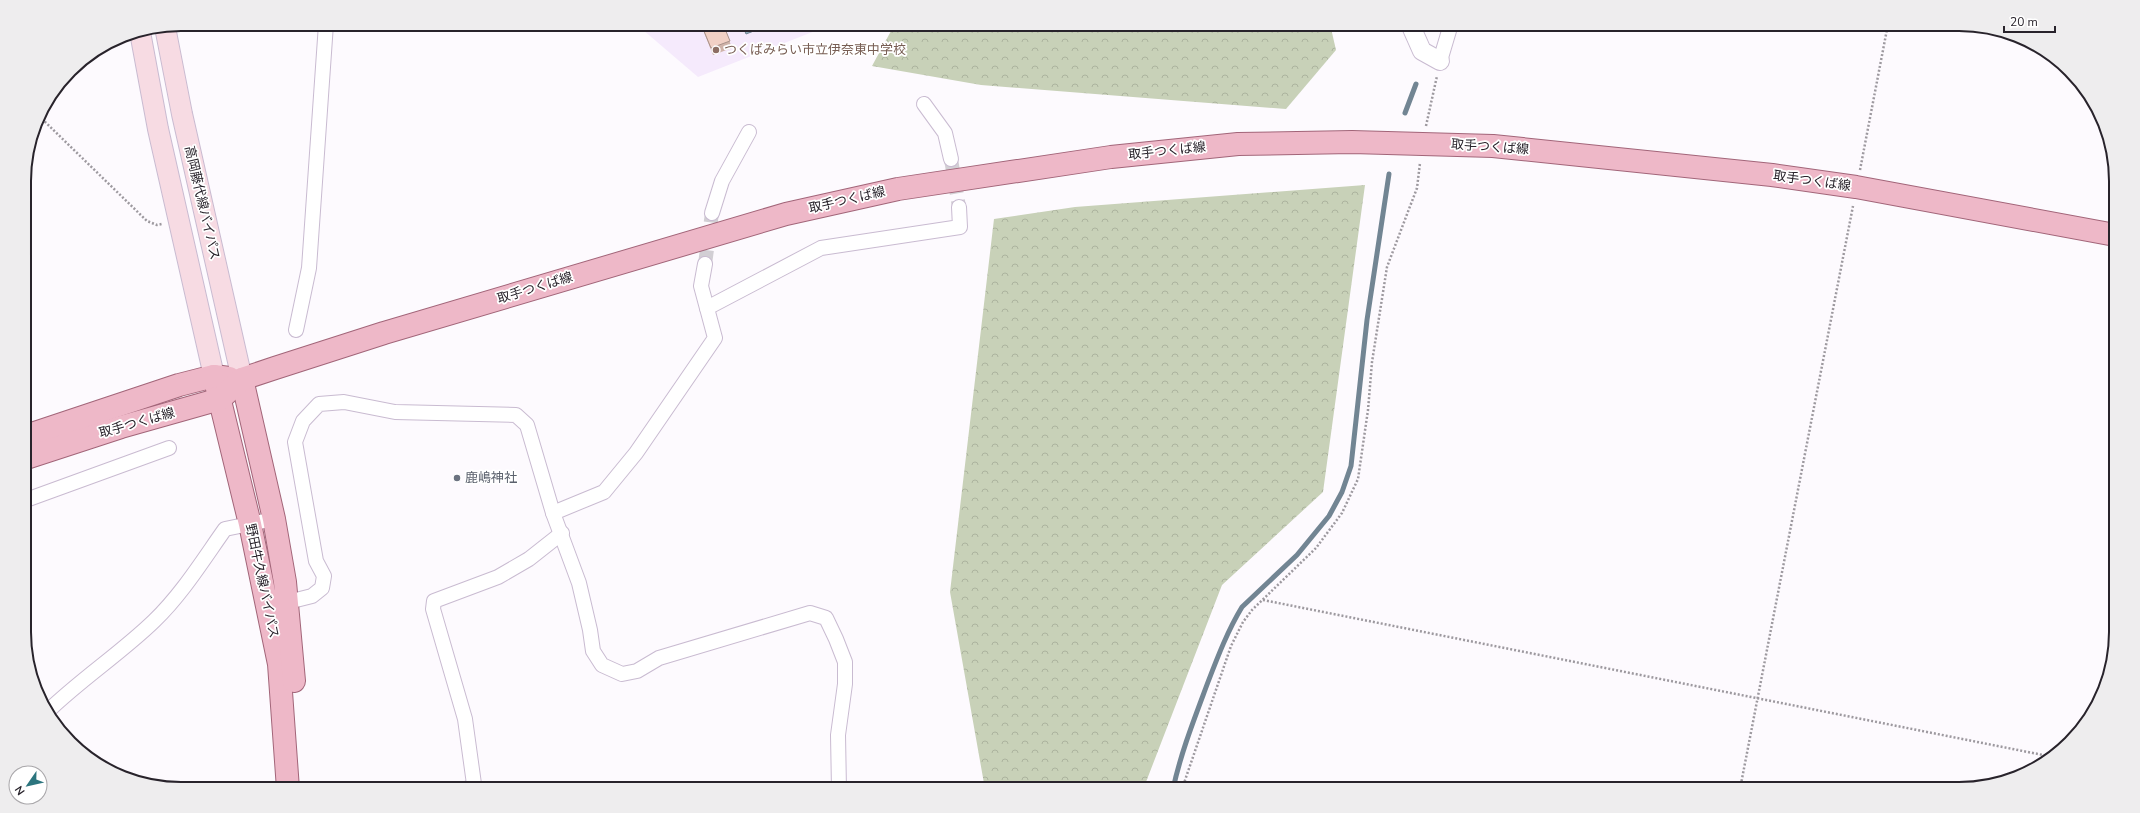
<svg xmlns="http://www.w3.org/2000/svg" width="2140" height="813" viewBox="0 0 2140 813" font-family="'Nunito Sans','Noto Sans JP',sans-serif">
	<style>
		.built { fill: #f5eafc }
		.forest { fill: url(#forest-crowns) }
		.water { fill: url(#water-ripples); stroke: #728593 }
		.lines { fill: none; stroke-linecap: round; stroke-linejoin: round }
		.stream { stroke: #728593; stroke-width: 5 }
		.minor-tunnel { stroke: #d2cfd4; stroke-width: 14; stroke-dasharray: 14 7; stroke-linecap: butt }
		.minor-casing { stroke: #c9bbd1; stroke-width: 16 }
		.tertiary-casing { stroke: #c9bbd1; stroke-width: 20 }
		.secondary-casing { stroke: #c9bbd1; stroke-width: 22 }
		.primary-casing { stroke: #a26579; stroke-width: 24 }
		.path { stroke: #9d999f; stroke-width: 2.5; stroke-dasharray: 2 2; stroke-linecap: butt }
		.minor { stroke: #fff; stroke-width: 14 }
		.tertiary { stroke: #fff; stroke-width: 18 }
		.secondary { stroke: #f7dbe3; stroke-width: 20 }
		.primary { stroke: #eeb8c8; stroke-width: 22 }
		.wall { fill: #cfb3a9 }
		.building { fill: #f1d0c5; stroke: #a9928a }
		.education-dot { fill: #8d6e63; stroke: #fff; stroke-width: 1.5 }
		.worship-dot { fill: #6b7280; stroke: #fff; stroke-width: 1.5 }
		.labels { text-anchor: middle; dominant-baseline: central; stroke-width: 3.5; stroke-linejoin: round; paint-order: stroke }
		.education-label { font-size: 13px; fill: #785e54; stroke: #fff; text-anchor: start }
		.street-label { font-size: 13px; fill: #28232b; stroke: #fff }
		.worship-label { font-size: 13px; fill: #5b616d; stroke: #fff; text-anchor: start }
		.rim { fill: none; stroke: #28232b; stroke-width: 2 }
	</style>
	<defs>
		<pattern id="forest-crowns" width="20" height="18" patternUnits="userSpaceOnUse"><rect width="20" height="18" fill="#c8d1b8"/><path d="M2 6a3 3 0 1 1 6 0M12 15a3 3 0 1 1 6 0" fill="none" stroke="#acb39e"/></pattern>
		<pattern id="water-ripples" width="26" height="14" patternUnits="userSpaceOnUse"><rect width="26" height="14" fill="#92afbf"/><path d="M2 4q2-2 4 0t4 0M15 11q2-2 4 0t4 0" fill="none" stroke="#778e9b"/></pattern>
	</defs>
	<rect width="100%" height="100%" fill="#fdfafe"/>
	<path class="built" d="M636,24H833L698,77Z"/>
	<g class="forest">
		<path d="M930,24H1330L1336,50L1286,109L981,85L872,66L891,31Z"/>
		<path d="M1365,185L1323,492L1222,585L1146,782L1132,789H985L950,592L994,219L1075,207Z"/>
	</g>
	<path class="water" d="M742,24H772L746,34Z"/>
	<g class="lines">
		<g class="stream">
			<path d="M1437,26V24"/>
			<path d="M1405,113L1416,84"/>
			<path d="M1173,789C1181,752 1195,717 1208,682C1218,656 1228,630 1242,607L1297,555L1329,516L1342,492L1351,466L1367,320L1389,174"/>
		</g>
		<g class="minor-tunnel">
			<path d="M951,159L959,207"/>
			<path d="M705,264L712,213"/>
		</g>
		<defs>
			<g id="minor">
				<path d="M1440,61L1451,24"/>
				<path d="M924,104L945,133L951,159"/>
				<path d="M712,213L722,181L749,132"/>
				<path d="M707,308L821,248L960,227L959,207"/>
				<path d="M296,330L309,268L326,24"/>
				<path d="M26,500L169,448"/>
				<path d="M553,513L604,492L636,453L715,338L701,286L705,264"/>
				<path d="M280,604L312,596L322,588L324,576L316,561L295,442L303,421L319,404L344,402L395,412L516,415L527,425L553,513L579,583L590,630L593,651L602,665L622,674L637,671L659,658L810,613L826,618L836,639L845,662V684L838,735L839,789"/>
				<path d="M47,712C81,679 121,653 154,621C182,594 203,560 225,529L274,519"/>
				<path d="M467,789L474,784L465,719L433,609L434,601L498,577L529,559L562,533"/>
			</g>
			<path id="tertiary" d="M1410,24L1422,51L1440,61"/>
			<g id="secondary">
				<path d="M165,27L182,114L242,379"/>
				<path d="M140,32L158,129L214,376"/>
			</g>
			<g id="primary">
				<path d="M214,376L250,524L279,664L288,789"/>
				<path d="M242,379L274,519L285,582L294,681"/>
				<path d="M26,436L179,385L214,376L229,378"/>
				<path d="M26,458L121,427L220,399L242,379L275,368L384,333L786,214L898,189L1111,157L1238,144L1352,142L1493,146L1772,175L1856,187L2115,235"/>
			</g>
		</defs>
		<use href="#minor" class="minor-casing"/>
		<use href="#tertiary" class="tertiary-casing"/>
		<use href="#secondary" class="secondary-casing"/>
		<use href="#primary" class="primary-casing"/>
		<g class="path">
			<path d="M39,116L147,221L157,225L162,224"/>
			<path d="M1426,126L1437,76"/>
			<path d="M1860,170L1888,24"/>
			<path d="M1263,600L2053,757"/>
			<path d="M1182,789L1231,646L1243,622L1252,610L1316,548L1342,513L1358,479L1368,410L1372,362L1387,267L1417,188L1420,163"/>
			<path d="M1740,789L1853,206"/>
		</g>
		<use href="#minor" class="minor"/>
		<use href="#tertiary" class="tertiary"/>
		<use href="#secondary" class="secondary"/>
		<use href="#primary" class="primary"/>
	</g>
	<path class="wall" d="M696,24H723L732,48L713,55L701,25L697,27Z"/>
	<path class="building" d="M701,24H723L730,41L711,48Z"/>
	<circle class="education-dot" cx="716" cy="50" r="4"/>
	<circle class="worship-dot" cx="457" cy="478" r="4"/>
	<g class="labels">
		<g class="education-label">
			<text x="724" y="50">つくばみらい市立伊奈東中学校</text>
		</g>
		<g class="street-label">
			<text transform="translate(1490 147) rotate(4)">取手つくば線</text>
			<text transform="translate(1167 151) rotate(-6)">取手つくば線</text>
			<text transform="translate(1812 181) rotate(8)">取手つくば線</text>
			<text transform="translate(847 200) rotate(-13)">取手つくば線</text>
			<text transform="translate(202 203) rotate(77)">高岡藤代線バイパス</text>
			<text transform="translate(535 288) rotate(-17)">取手つくば線</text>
			<text transform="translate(137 423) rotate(-16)">取手つくば線</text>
			<text transform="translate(262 581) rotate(78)">野田牛久線バイパス</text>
		</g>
		<g class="worship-label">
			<text x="465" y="478">鹿嶋神社</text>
		</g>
	</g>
	<path d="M0 0H2140V813H0ZM181 31H1959A150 150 0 0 1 2109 181V632A150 150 0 0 1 1959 782H181A150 150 0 0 1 31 632V181A150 150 0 0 1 181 31Z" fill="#eeedee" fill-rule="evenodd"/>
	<path class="rim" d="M181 31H1959A150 150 0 0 1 2109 181V632A150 150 0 0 1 1959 782H181A150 150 0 0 1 31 632V181A150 150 0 0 1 181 31Z"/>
	<g transform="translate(28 785) rotate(236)"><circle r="19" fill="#ffffff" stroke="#a9a7aa"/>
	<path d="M0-3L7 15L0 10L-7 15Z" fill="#2c757e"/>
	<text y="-6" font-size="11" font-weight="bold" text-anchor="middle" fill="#28232b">N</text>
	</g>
	<path d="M2004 26v6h51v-6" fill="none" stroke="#28232b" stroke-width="2"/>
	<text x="2010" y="26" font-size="12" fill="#28232b" stroke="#ffffff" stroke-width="3" paint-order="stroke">20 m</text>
</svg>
